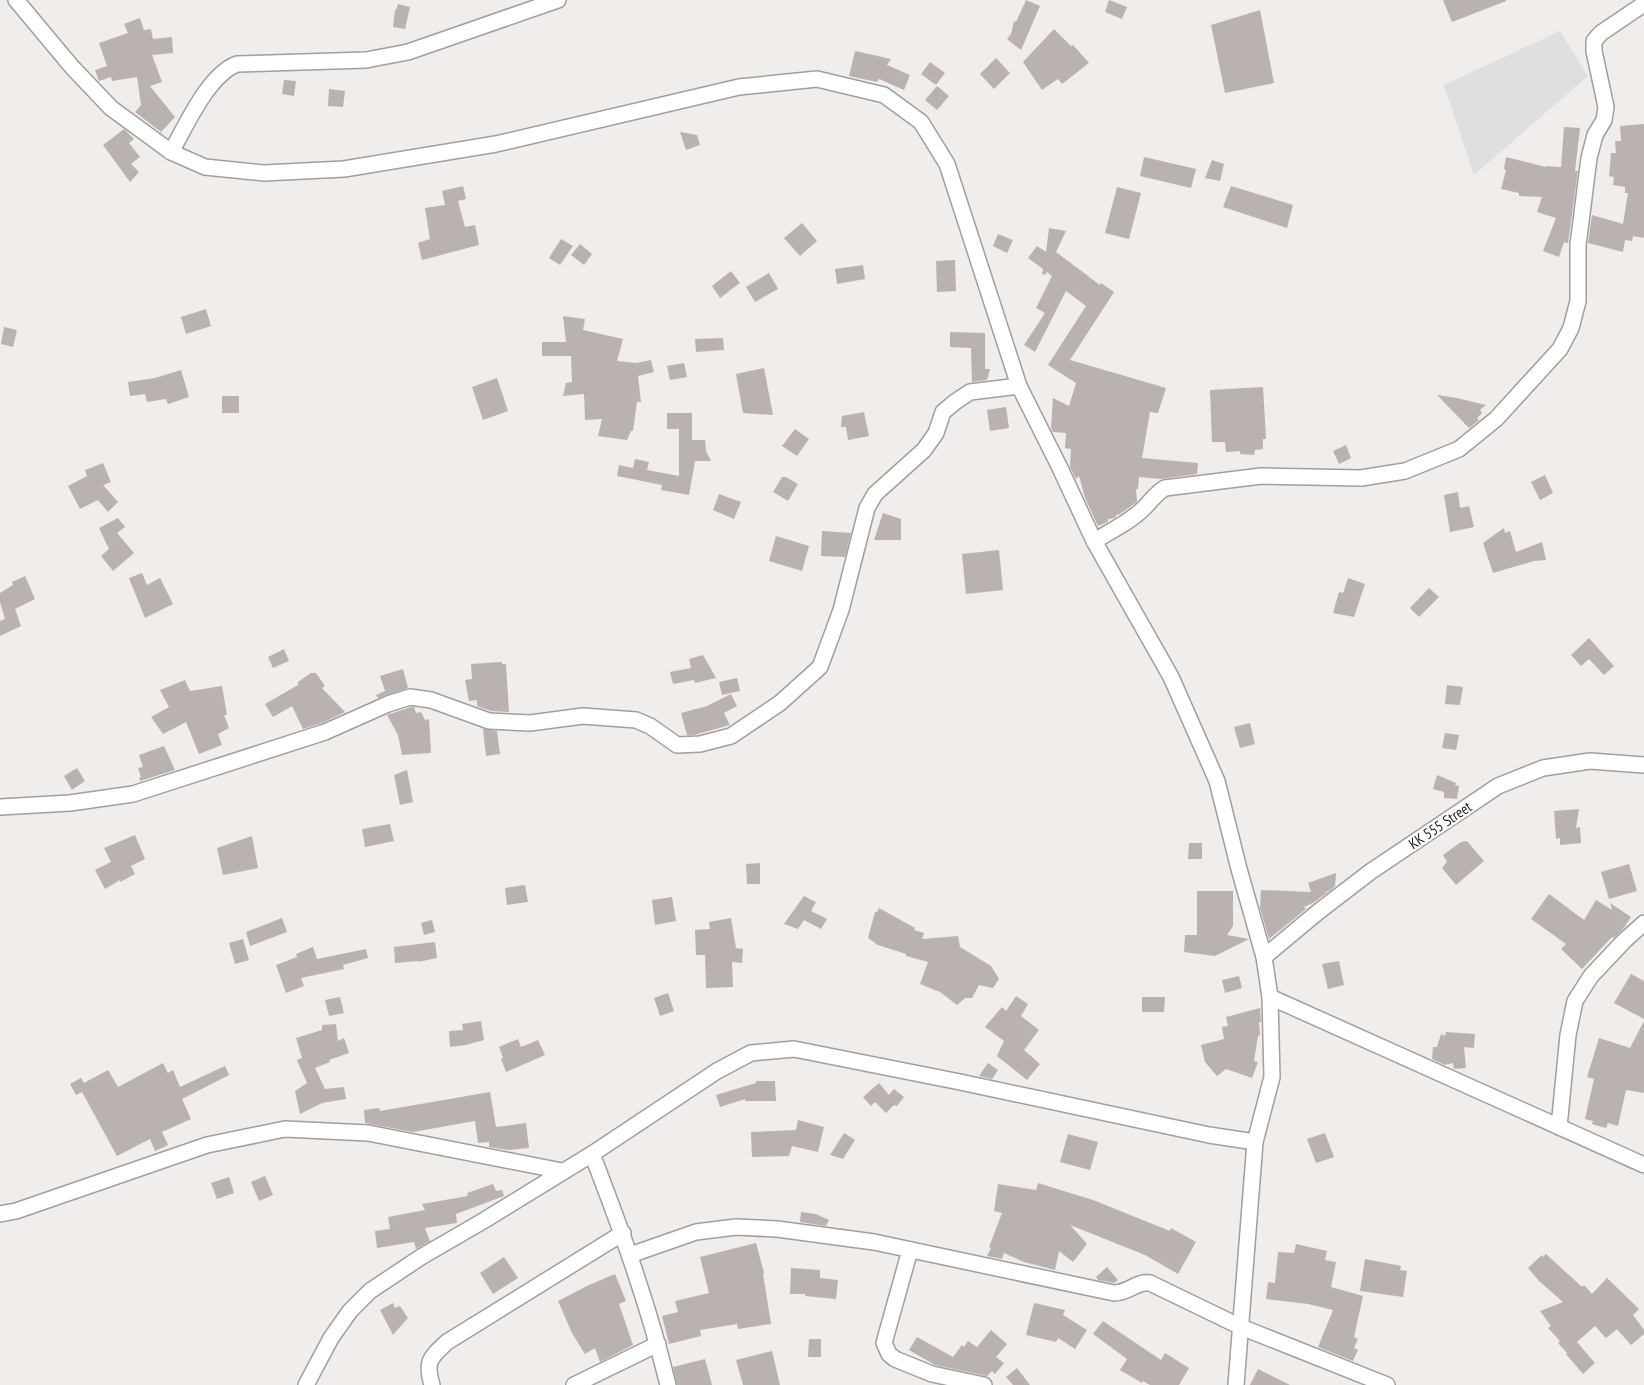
<svg xmlns="http://www.w3.org/2000/svg" width="1644" height="1385" viewBox="0 0 1644 1385" font-family="'PT Sans Narrow',sans-serif">
	<style>
		.residential { fill: #e0dfdf }
		.building { fill: #bab2af }
		.lines { fill: none; stroke-linecap: round; stroke-linejoin: round }
		.minor-casing { stroke: #9f9f9f; stroke-width: 18 }
		.minor { stroke: #fff; stroke-width: 15 }
		.labels { text-anchor: middle; dominant-baseline: central; stroke-width: 4.5; stroke-linejoin: round; paint-order: stroke }
		.street-label { font-size: 15px; fill: #222; stroke: #fff }
	</style>
	<rect width="100%" height="100%" fill="#f1edea"/>
	<path class="residential" d="M1560,31L1588,76L1474,175L1444,85Z"/>
	<g class="building">
		<path d="M1026,0L1040,6L1021,50L1007,39L1011,34L1014,21L1016,22Z"/>
		<path d="M1109,0L1127,7L1122,19L1105,12Z"/>
		<path d="M1443,0H1506V1L1452,22Z"/>
		<path d="M398,4L410,7L405,29L393,27L395,10H396Z"/>
		<path d="M1260,10L1274,83L1225,93L1211,25Z"/>
		<path d="M140,18L144,30L151,29L153,39L172,37L173,53L152,55L162,82L150,86L175,117L161,132L135,112L141,105L137,77L112,81L111,77L99,81L95,70L107,66L99,43L128,33L124,24Z"/>
		<path d="M1054,29L1071,46L1073,45L1089,63L1062,84L1058,79L1042,90L1023,62Z"/>
		<path d="M855,51L891,59L887,65L910,75L904,90L879,79L877,82L849,76Z"/>
		<path d="M996,58L1010,73L994,89L980,74Z"/>
		<path d="M930,62L945,73L936,85L921,74Z"/>
		<path d="M284,80L296,81L294,96L282,94Z"/>
		<path d="M937,86L949,96L937,110L925,100Z"/>
		<path d="M329,89L345,91L343,107L328,106Z"/>
		<path d="M1644,124V238L1633,236L1632,241L1625,240L1623,252L1588,243L1592,215L1623,224L1628,193H1625V187L1613,185L1614,177L1609,176L1611,153H1616L1615,141H1621L1620,126Z"/>
		<path d="M1564,127L1580,128L1575,171H1578L1568,243L1564,242L1559,257L1543,251L1556,218L1537,212L1542,197L1519,196V193L1501,189L1506,170L1504,169L1506,157L1546,167V166L1561,167Z"/>
		<path d="M124,129L134,139L129,143L140,157L131,164L139,172L130,182L103,145Z"/>
		<path d="M680,132L697,135L700,145L686,150Z"/>
		<path d="M1144,157L1196,169L1191,188L1140,176Z"/>
		<path d="M1212,160L1224,164L1220,181L1205,178Z"/>
		<path d="M463,186L466,199L458,201L465,227L475,225L479,245L422,260L418,243L430,239L425,208L445,205L442,191Z"/>
		<path d="M1231,186L1293,205L1287,228L1223,207Z"/>
		<path d="M1117,187L1141,193L1129,239L1105,233Z"/>
		<path d="M802,223L817,241L800,256L784,238Z"/>
		<path d="M1049,228L1066,231L1056,252L1100,285L1101,283L1114,292L1070,360L1166,388L1158,413L1150,412L1142,458L1198,463L1197,474L1161,479L1139,477L1138,489H1136L1137,502L1120,514L1116,515L1115,518L1108,519V522L1098,526L1085,498L1079,476L1076,479L1070,467L1071,449L1065,448L1066,433L1053,432L1051,428L1053,398L1069,406L1076,383L1048,365L1086,306L1066,291L1035,352L1024,345L1045,313L1036,308L1052,276L1047,272L1045,275L1042,274L1043,269L1028,258L1037,246L1046,252Z"/>
		<path d="M998,234L1013,240L1007,253L993,246Z"/>
		<path d="M561,239L573,246L560,265L549,258Z"/>
		<path d="M580,244L592,254L584,265L571,255Z"/>
		<path d="M955,260L956,291L937,292L936,261Z"/>
		<path d="M863,265L865,279L837,284L835,269Z"/>
		<path d="M731,271L740,283L720,298L712,286Z"/>
		<path d="M769,273L778,289L755,302L746,287Z"/>
		<path d="M206,309L211,326L186,334L181,317Z"/>
		<path d="M563,316L585,319L583,330L623,339L617,361L636,363L651,360L654,372L638,376L641,402H637L633,431H631L627,440L598,436L602,419L585,420L584,394L563,396L566,383L572,382L571,356H542V342H566Z"/>
		<path d="M4,327L17,330L13,347L1,344Z"/>
		<path d="M950,332L985,333V369H990L987,380L972,382L971,348L950,347Z"/>
		<path d="M723,338L724,350L696,352L695,339Z"/>
		<path d="M684,363L687,377L670,380L667,366Z"/>
		<path d="M764,368L773,415L743,413L736,374Z"/>
		<path d="M181,370L189,397L168,404L166,399L147,402L145,394L130,396L128,382L155,378Z"/>
		<path d="M497,378L508,411L483,420L472,387Z"/>
		<path d="M1263,387L1266,439H1263V449L1255,450L1254,455L1240,454V451L1226,452L1225,442H1212L1210,390Z"/>
		<path d="M1437,395L1457,398L1486,405L1480,410L1482,413L1477,418L1479,420L1469,428Z"/>
		<rect x="222" y="396" width="17" height="17"/>
		<path d="M1006,407L1009,428L990,431L987,410Z"/>
		<path d="M864,412L869,436L848,440L846,427H841L842,416Z"/>
		<path d="M667,413H692V440H705L706,451L711,461H695L689,495L661,490L662,485L617,476L619,465L633,468L635,459L649,462L647,470L679,476V429H667Z"/>
		<path d="M795,429L809,439L797,456L782,446Z"/>
		<path d="M1346,445L1351,458L1339,464L1333,451Z"/>
		<path d="M103,463L111,482L103,485L118,502L108,512L98,500L80,509L68,486L87,476L85,470Z"/>
		<path d="M1545,475L1553,493L1540,500L1531,482Z"/>
		<path d="M782,477H786L798,484L788,501L773,492Z"/>
		<path d="M1458,492L1460,508L1469,506L1474,527L1450,532L1444,495Z"/>
		<path d="M719,494L741,502L734,519L713,510Z"/>
		<path d="M883,513L901,519V540H874Z"/>
		<path d="M118,518L125,527L117,533L134,553L113,571L101,556L109,549L99,528Z"/>
		<path d="M1504,528L1505,533L1510,531L1516,552L1542,542L1546,560L1534,561L1493,573L1483,543Z"/>
		<path d="M822,531L851,533L845,557L821,556Z"/>
		<path d="M776,536L809,546L802,571L769,561Z"/>
		<path d="M999,550L1003,590L966,594L962,554Z"/>
		<path d="M142,573L147,585L160,578L173,604L145,618L129,578Z"/>
		<path d="M25,576L35,599L15,609L21,626L0,636V621L5,619L0,602V593L13,585L12,582Z"/>
		<path d="M1348,578L1365,584L1354,617L1333,613L1339,592L1343,593Z"/>
		<path d="M1429,588L1439,597L1419,617L1410,608Z"/>
		<path d="M1589,638L1614,666L1604,675L1589,659L1581,666L1571,655Z"/>
		<path d="M284,649L289,661L273,668L268,657Z"/>
		<path d="M703,655L716,678L695,683L694,680L673,684L670,672L691,668L689,659Z"/>
		<path d="M502,662V664H506L509,712L491,711L477,706V700L469,701L465,680L472,679L471,664Z"/>
		<path d="M403,669L408,688L378,698L376,695L385,691L380,676Z"/>
		<path d="M311,673H316L325,686L322,688L345,712L322,723L303,729L292,706L273,717L265,704L298,685V682Z"/>
		<path d="M737,678L740,691L722,695L719,682Z"/>
		<path d="M185,680L190,691L222,686L227,715H224L229,728L218,734L222,745L199,754L186,722L163,734L151,717L169,707L160,690Z"/>
		<path d="M1447,685L1463,687L1460,705L1445,704Z"/>
		<path d="M731,694L737,706L724,713L730,725L694,735H687L681,713L707,706Z"/>
		<path d="M411,707H414L416,713L421,712L425,720L429,719L431,753L402,755L398,735L387,715Z"/>
		<path d="M1250,723L1255,744L1240,748L1234,727Z"/>
		<path d="M483,729L497,731L500,754L486,756Z"/>
		<path d="M1445,733L1459,735L1456,750L1442,748Z"/>
		<path d="M164,746L175,770L140,781L139,778L141,777L138,768L143,767L139,755Z"/>
		<path d="M77,768L85,781L72,790L64,776Z"/>
		<path d="M407,770L413,802L400,805L394,775Z"/>
		<path d="M1437,775L1456,783L1455,785L1459,786L1457,799L1444,798V792L1433,789Z"/>
		<path d="M1579,809L1576,828L1580,827L1581,843L1560,845V838L1556,839L1554,811Z"/>
		<path d="M390,824L394,841L365,847L362,829Z"/>
		<path d="M135,835L145,859L131,866L135,874L120,882V880L105,889L95,870L111,862L104,848Z"/>
		<path d="M252,836L258,868L223,875L217,848Z"/>
		<path d="M1467,841L1484,861L1456,885L1442,868L1447,862L1443,855L1461,842Z"/>
		<path d="M1189,843H1202V859H1188Z"/>
		<path d="M760,863V884H747L746,864Z"/>
		<path d="M1629,864L1637,891L1609,899L1601,872Z"/>
		<path d="M1336,873L1335,886L1330,891L1322,892H1328L1313,903L1304,907L1306,909L1269,939L1260,908L1261,890L1311,892L1308,883Z"/>
		<path d="M525,885L528,902L507,905L505,888Z"/>
		<path d="M1197,891H1233V926L1227,935L1249,939L1215,956L1184,952L1185,935H1197Z"/>
		<path d="M1549,894L1584,920L1596,900L1612,910L1610,903L1631,917L1623,929L1614,938L1612,937L1582,969L1561,949L1566,944L1531,919Z"/>
		<path d="M804,896L816,902L811,911L827,919L821,929L804,920L798,929L784,924Z"/>
		<path d="M672,897L676,921L655,925L652,900Z"/>
		<path d="M879,908L915,928L914,930L924,933L922,939L958,936L960,947L991,966L999,979L993,988L979,985L972,998H965L957,1005L940,992L920,984L928,962L906,956V954L878,945L868,938L875,912H877Z"/>
		<path d="M282,918L287,932L250,946L246,932Z"/>
		<path d="M731,918L736,948L743,949L742,963L732,962L733,987L706,988L705,955H696L695,930L710,929L709,922Z"/>
		<path d="M432,920L435,932L424,935L421,923Z"/>
		<path d="M243,939L249,960L235,964L229,943Z"/>
		<path d="M435,942L437,958L418,962V961L395,963L394,947Z"/>
		<path d="M313,947L317,959L366,949L368,958L343,965L344,969L301,978L304,986L286,993L276,965L297,957L296,954Z"/>
		<path d="M1339,961L1344,985L1328,989L1322,964Z"/>
		<path d="M1631,974L1644,981V1019L1614,1003Z"/>
		<path d="M1239,976L1242,988L1225,993L1222,980Z"/>
		<path d="M668,993L674,1011L660,1016L654,998Z"/>
		<path d="M1016,996L1028,1004L1021,1016L1039,1030L1024,1050L1040,1064L1027,1080L997,1056L1004,1041L985,1027L1002,1007L1006,1011Z"/>
		<path d="M340,997L344,1013L329,1016L325,1000Z"/>
		<path d="M1142,997H1165L1164,1012H1142Z"/>
		<path d="M1260,1008L1261,1022H1259L1260,1035L1258,1036L1254,1061L1258,1062L1252,1078L1226,1069L1217,1076L1205,1062L1201,1045L1224,1039L1222,1027L1228,1026L1226,1017Z"/>
		<path d="M481,1021L484,1040L466,1045L450,1047L449,1031L463,1030L462,1024Z"/>
		<path d="M1644,1021V1093L1626,1090L1618,1126L1608,1123L1606,1128L1592,1124L1593,1121L1585,1119L1594,1079L1587,1077L1599,1038L1630,1048Z"/>
		<path d="M336,1024L338,1041L344,1038L349,1053L329,1060L330,1062L315,1068L325,1089L344,1087L346,1099L322,1103L300,1114L295,1091L307,1083L297,1060L302,1058L296,1038L322,1030V1025Z"/>
		<path d="M1446,1032L1475,1034L1474,1048L1464,1047L1466,1068L1454,1069L1453,1063L1445,1065L1432,1059L1433,1047H1437L1441,1034L1445,1036Z"/>
		<path d="M518,1039L521,1047L538,1040L545,1055L506,1072L501,1059L503,1058L499,1047Z"/>
		<path d="M163,1063L168,1073L173,1070L180,1087L225,1066L229,1075L182,1099L191,1119L162,1132L168,1145L155,1151L150,1139L117,1156L82,1092L76,1095L70,1084L81,1078L84,1083L108,1070L118,1087Z"/>
		<path d="M988,1063L998,1070L992,1079L979,1076Z"/>
		<path d="M756,1081H775L776,1101H745V1099L720,1107L716,1095L756,1083Z"/>
		<path d="M879,1083L889,1095L894,1089L904,1097L897,1106L894,1105L886,1113L875,1102L871,1106L863,1097Z"/>
		<path d="M490,1092L496,1127L526,1123L529,1148L508,1150L489,1147V1142L478,1143L475,1121L413,1132L365,1123L364,1110L379,1108L380,1111Z"/>
		<path d="M798,1120L824,1127L818,1152L792,1146L789,1156L752,1157L751,1132L796,1130Z"/>
		<path d="M844,1133L855,1140L843,1159L830,1155Z"/>
		<path d="M1325,1133L1334,1157L1316,1163L1307,1139Z"/>
		<path d="M1068,1134L1098,1142L1090,1170L1060,1162Z"/>
		<path d="M265,1176L273,1195L259,1201L251,1182Z"/>
		<path d="M229,1177L234,1193L217,1199L211,1183Z"/>
		<path d="M1038,1183L1093,1200L1170,1231L1171,1228L1196,1242L1178,1274L1145,1255L1070,1225L1087,1244L1073,1262L1059,1251L1055,1270L1024,1262L1004,1253L1002,1259L987,1256L991,1248L989,1247L1002,1213L994,1211L998,1184L1036,1190Z"/>
		<path d="M493,1184L496,1191L502,1190L504,1196L456,1214L457,1223L425,1228L430,1241L416,1249L414,1242L377,1248L375,1231L390,1229L388,1217L425,1210L422,1204L468,1196L467,1193Z"/>
		<path d="M801,1212L816,1214L829,1220L826,1226L800,1222Z"/>
		<path d="M756,1243L764,1273L763,1274L771,1324L738,1329L737,1324L700,1330L701,1336L669,1344L662,1316L678,1312L675,1301L709,1293L700,1257Z"/>
		<path d="M1296,1244L1327,1251L1325,1260L1336,1262L1331,1287L1363,1296L1354,1337L1358,1339L1354,1348L1358,1350L1353,1361L1318,1347L1333,1310L1308,1304L1266,1299L1268,1282L1275,1283L1278,1252L1294,1253Z"/>
		<path d="M1546,1254L1582,1287L1584,1285L1592,1294L1607,1278L1639,1309L1633,1315L1644,1330V1334L1631,1345L1617,1329L1606,1338L1595,1326L1577,1342L1595,1363L1583,1374L1566,1354L1567,1353L1558,1343L1560,1341L1548,1328L1551,1326L1540,1311L1563,1302L1539,1281L1528,1268L1542,1255L1543,1257Z"/>
		<path d="M504,1257L518,1278L493,1294L480,1273Z"/>
		<path d="M1365,1259L1401,1266L1400,1270L1407,1271L1403,1297L1360,1291Z"/>
		<path d="M1107,1267L1118,1280L1114,1283L1098,1280L1096,1277Z"/>
		<path d="M791,1268L820,1270V1278L838,1280L836,1299L805,1296V1294H790Z"/>
		<path d="M615,1274L626,1301L619,1304L633,1345L600,1362L595,1348L585,1354L572,1333L558,1301L589,1285Z"/>
		<path d="M393,1303L395,1308L400,1306L408,1318L393,1335L380,1310Z"/>
		<path d="M1034,1303L1065,1310L1063,1315L1087,1330L1075,1349L1058,1338L1056,1342L1026,1335Z"/>
		<path d="M1103,1321L1161,1360L1165,1353L1189,1368L1179,1385H1150L1143,1381L1142,1383L1120,1370L1127,1359L1093,1334Z"/>
		<path d="M991,1330L1007,1344L996,1357L1004,1363L995,1374L992,1371L987,1376L935,1365L909,1350L917,1337L953,1357L962,1345L964,1347L968,1341L977,1347Z"/>
		<path d="M809,1339H821V1357H808Z"/>
		<path d="M772,1351L780,1385H743L736,1360Z"/>
		<path d="M705,1359L712,1385H677L673,1367Z"/>
		<path d="M1017,1368L1030,1385H1013L1006,1377Z"/>
		<path d="M1258,1369L1290,1385H1250Z"/>
	</g>
	<g class="lines">
		<defs>
			<g id="minor">
				<path d="M16,0L72,67L111,108L171,152L205,167L264,173L344,169L496,144L739,87L817,79L884,95L921,122L947,164L1019,386L1060,468L1094,541L1171,677L1217,781L1239,869L1264,957L1270,997L1272,1077L1255,1142L1209,1135L960,1082L794,1049L751,1053L717,1071L592,1154L483,1221L421,1257L370,1291L350,1311L331,1338L306,1385"/>
				<path d="M171,152C186,126 208,75 237,64L366,60L408,52L558,0"/>
				<path d="M1094,541C1111,531 1130,522 1144,508C1152,500 1155,494 1165,488L1261,476L1361,478L1405,471L1459,449L1496,419L1560,349L1571,328L1578,301V245L1589,158L1595,135L1604,120L1606,107L1594,51V41L1601,33L1644,4"/>
				<path d="M0,807L70,803L133,794L325,732L388,704L410,697L431,700L489,721L530,723L583,716L636,720L650,726L677,745L700,744L731,736L780,703L820,667L841,610L867,508L875,494L924,450L936,433L943,412L955,402L970,392L1019,386"/>
				<path d="M1264,957L1318,912L1370,872L1498,786L1543,768L1590,761L1644,765"/>
				<path d="M1270,997L1644,1165"/>
				<path d="M1559,1127L1568,1035L1575,1001L1591,976L1624,941L1644,923"/>
				<path d="M592,1154C621,1229 649,1306 668,1385"/>
				<path d="M0,1214L16,1211L207,1145L285,1129L368,1133L562,1171"/>
				<path d="M910,1250L884,1343L889,1354L895,1359L932,1374L984,1385"/>
				<path d="M630,1255L696,1232L736,1227L777,1229L874,1242L1114,1293C1128,1293 1137,1281 1150,1283L1241,1327L1387,1385"/>
				<path d="M432,1385C425,1361 430,1358 447,1342L623,1233"/>
				<path d="M574,1385L658,1344"/>
				<path d="M1236,1385L1255,1142"/>
			</g>
		</defs>
		<use href="#minor" class="minor-casing"/>
		<use href="#minor" class="minor"/>
	</g>
	<g class="labels">
		<g class="street-label">
			<text transform="translate(1440 825) rotate(-34)">KK 555 Street</text>
		</g>
	</g>
</svg>
